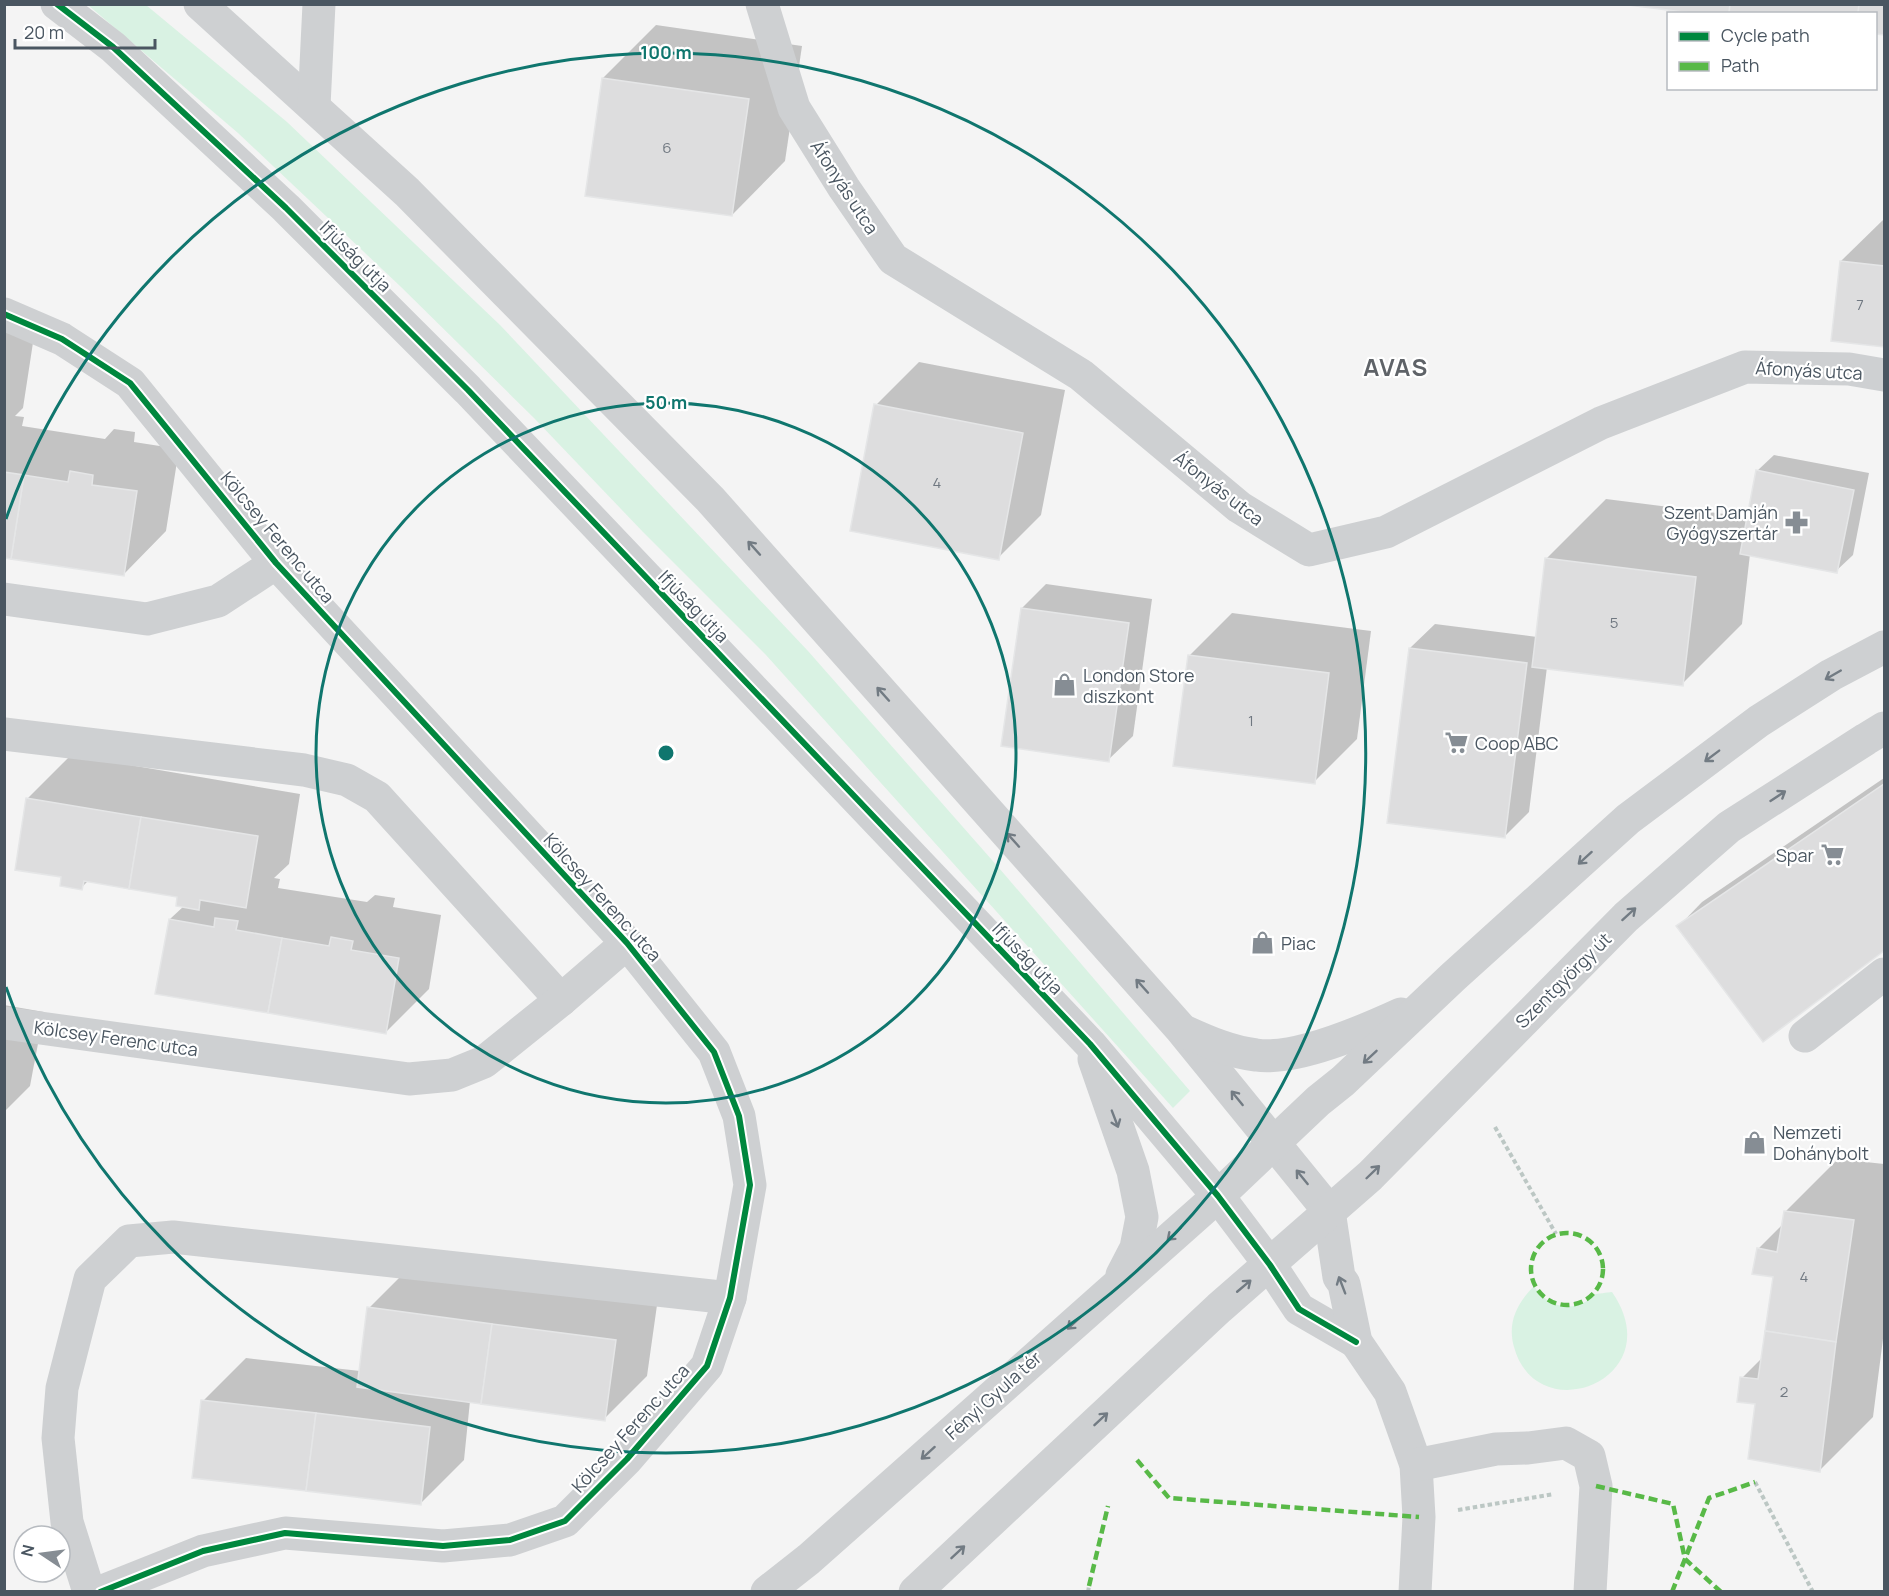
<svg xmlns="http://www.w3.org/2000/svg" width="1889" height="1596" viewBox="0 0 1889 1596" font-family="Manrope,sans-serif">
	<style>
		.green { fill: #d9f2e3 }
		.shadow { fill: #0003 }
		.building { fill: #ddddde; stroke: #e5e6e7; stroke-width: 1.5 }
		.lines { fill: none; stroke-linecap: round; stroke-linejoin: round }
		.path { stroke: #bcc7c4; stroke-width: 4; stroke-dasharray: 4.5 3; stroke-linecap: butt }
		.minor { stroke: #ced0d2; stroke-width: 33 }
		.quiet { stroke: #58b947; stroke-width: 4.5; stroke-dasharray: 9 4.5; stroke-linecap: butt }
		.cycleway-casing { stroke: #fff; stroke-width: 10 }
		.cycleway { stroke: #00873e; stroke-width: 6 }
		.oneway { stroke: #727b83 }
		.ring { fill: none; stroke: #0f766e; stroke-width: 3 }
		.labels { text-anchor: middle; dominant-baseline: central; stroke-width: 4.5; stroke-linejoin: round; paint-order: stroke }
		.number-label { font-size: 15px; fill: #707881 }
		.street-label { font-size: 18px; fill: #4a5661; stroke: #fff }
		.poi-label { font-size: 18px; fill: #4a5661; stroke: #fff; text-anchor: start }
		.district-label { font-size: 24px; font-weight: bold; letter-spacing: 1.5px; fill: #5f6368; stroke: #fff }
		.centre { fill: #0f766e; stroke: #fff; stroke-width: 3 }
		.ring-label { font-size: 18px; text-anchor: middle; font-weight: bold; fill: #0f766e; stroke: #fff; stroke-width: 4.5; stroke-linejoin: round; paint-order: stroke }
	</style>
	<rect width="100%" height="100%" fill="#f4f4f4"/>
	<g class="green">
		<path d="M88,5H146L287,122L500,325L808,651L999,868L1190,1091L1173,1108L766,655L643,532L534,418L400,286L238,133Z"/>
		<path d="M1534,1286C1544,1303 1566,1313 1585,1302C1588,1300 1590,1297 1593,1295C1598,1293 1607,1293 1612,1292C1672,1379 1537,1432 1514,1347C1507,1323 1517,1303 1534,1286Z"/>
	</g>
	<g class="shadow">
		<path d="M1634,4H1884V33L1876,32V14Z"/>
		<path d="M656,25L802,46L785,161L732,215L603,78Z"/>
		<path d="M1884,219V346L1833,340L1841,261Z"/>
		<path d="M4,318L36,323L23,408L15,416L24,417L22,426L105,439L114,429L135,432L134,442L179,449L166,531L124,574L4,556Z"/>
		<path d="M919,362L1065,390L1041,515L998,558L876,405Z"/>
		<path d="M1774,455L1869,473L1853,555L1836,571L1750,554L1742,624L1682,684L1547,667L1529,812L1504,837L1410,648L1435,624L1537,637L1546,559L1606,499L1748,517L1757,471Z"/>
		<path d="M1046,584L1152,599L1133,736L1108,760L1022,608Z"/>
		<path d="M1232,613L1371,631L1357,739L1314,782L1189,656Z"/>
		<path d="M71,755L300,794L289,864L274,878L280,879L278,888L367,902L375,895L395,898L393,907L441,915L429,989L386,1032L170,919L184,906L179,895L89,880L81,888L63,876L28,798Z"/>
		<path d="M1884,778V949L1763,1040L1678,927L1702,902Z"/>
		<path d="M4,1005L44,1012L30,1086L4,1112Z"/>
		<path d="M1838,1159L1884,1164V1331L1873,1417L1820,1470L1757,1403L1742,1378L1763,1357L1775,1276L1758,1249L1783,1224L1785,1212Z"/>
		<path d="M412,1265L658,1298L647,1376L604,1419L470,1401L464,1460L421,1503L203,1401L246,1358L360,1371L369,1308Z"/>
	</g>
	<g class="building">
		<path d="M1620,4H1730L1729,14H1699Z"/>
		<path d="M1730,4H1859L1858,14H1729Z"/>
		<path d="M1859,4H1884V35L1876,34V14H1858Z"/>
		<path d="M602,78L749,99L732,216L585,196Z"/>
		<path d="M1840,261L1884,266V347L1831,341Z"/>
		<path d="M874,404L1023,433L999,560L850,531Z"/>
		<path d="M1756,470L1854,490L1837,573L1740,554Z"/>
		<path d="M70,471L93,475L92,485L137,491L124,576L11,559L24,475L68,482Z"/>
		<path d="M4,472L24,475L11,559L4,558Z"/>
		<path d="M1545,558L1696,577L1683,686L1532,667Z"/>
		<path d="M1021,608L1129,623L1109,762L1001,746Z"/>
		<path d="M1409,648L1527,663L1505,838L1387,823Z"/>
		<path d="M1188,655L1329,673L1315,784L1173,766Z"/>
		<path d="M1884,784V951L1763,1042L1676,926Z"/>
		<path d="M26,798L141,817L129,889L84,881L82,890L60,886L61,877L15,870Z"/>
		<path d="M141,817L258,836L246,908L200,900L199,910L176,906L177,897L129,889Z"/>
		<path d="M215,918L238,921L236,930L282,938L268,1013L155,994L169,919L214,927Z"/>
		<path d="M331,937L353,941L351,950L399,958L386,1034L268,1013L282,938L329,946Z"/>
		<path d="M1784,1211L1854,1220L1836,1342L1765,1331L1773,1277L1752,1274L1757,1248L1777,1252Z"/>
		<path d="M367,1307L492,1324L481,1404L357,1387Z"/>
		<path d="M492,1324L616,1340L605,1421L481,1404Z"/>
		<path d="M1765,1331L1836,1342L1820,1472L1748,1459L1755,1404L1737,1402L1740,1377L1758,1379Z"/>
		<path d="M201,1400L316,1413L306,1491L192,1478Z"/>
		<path d="M316,1413L430,1427L421,1505L306,1491Z"/>
	</g>
	<g class="lines">
		<g class="path">
			<path d="M1495,1127L1556,1234"/>
			<path d="M1755,1482L1813,1592"/>
			<path d="M1458,1510L1554,1494"/>
			<path d="M1088,1592L1089,1586"/>
		</g>
		<g class="minor">
			<path d="M57,4L113,47L286,208L468,390L1090,1044L1218,1196L1270,1265L1299,1309L1356,1342"/>
			<path d="M200,4L407,192L710,499L1181,1029L1329,1211"/>
			<path d="M762,4L794,108L844,188L893,259L1081,375L1239,507L1309,550L1386,532L1601,423L1745,367L1849,369L1884,375"/>
			<path d="M314,106L319,4"/>
			<path d="M4,314L62,339L130,383L276,563L627,943L714,1052L739,1116L750,1185L730,1298L707,1366L627,1459L565,1521L510,1540L443,1546L285,1533L203,1551L100,1592"/>
			<path d="M4,599L147,619L218,601L276,563"/>
			<path d="M4,734L304,770L347,780L377,797L561,1000"/>
			<path d="M4,1023L409,1079L452,1075L484,1062L561,1000L627,943"/>
			<path d="M1186,1032C1208,1042 1231,1052 1256,1055C1296,1061 1364,1031 1401,1014"/>
			<path d="M1805,1036L1884,974"/>
			<path d="M1094,1059L1133,1171L1142,1217L1136,1248L1122,1275"/>
			<path d="M1329,1211L1339,1277L1344,1284L1356,1342L1390,1392L1416,1465L1419,1517L1415,1592"/>
			<path d="M1416,1465L1496,1449L1528,1448L1566,1443L1589,1456L1596,1486L1590,1592"/>
			<path d="M89,1592L67,1522L58,1438L62,1388L90,1279L129,1241L173,1237L730,1298"/>
			<path d="M767,1592L809,1559L1218,1196L1318,1101L1343,1081L1453,977L1628,819L1759,721L1831,675L1884,647"/>
			<path d="M915,1592L1219,1308L1370,1176L1626,917L1729,827L1866,739L1884,728"/>
		</g>
		<g class="quiet">
			<circle cx="1567" cy="1269" r="36"/>
			<path d="M1137,1460L1169,1498L1419,1517"/>
			<path d="M1596,1486L1673,1504L1685,1559L1721,1592"/>
			<path d="M1089,1586L1108,1506"/>
			<path d="M1672,1592L1709,1498L1755,1482"/>
		</g>
		<defs>
			<g id="cycleway">
				<path d="M57,4L113,47L286,208L468,390L1090,1044L1218,1196L1270,1265L1299,1309L1356,1342"/>
				<path d="M4,314L62,339L130,383L276,563L627,943L714,1052L739,1116L750,1185L730,1298L707,1366L627,1459L565,1521L510,1540L443,1546L285,1533L203,1551L100,1592"/>
			</g>
		</defs>
		<use href="#cycleway" class="cycleway-casing"/>
		<use href="#cycleway" class="cycleway"/>
	</g>
	<defs><path id="oneway-shaft" d="M-6 0H5M1.5-3L5.5 0L1.5 3" fill="none" stroke-width="1.6" stroke-linecap="round" stroke-linejoin="round" transform="scale(1.5)"/></defs>
	<g class="oneway">
		<use href="#oneway-shaft" transform="translate(754 548) rotate(-132)"/>
		<use href="#oneway-shaft" transform="translate(1833 675) rotate(150)"/>
		<use href="#oneway-shaft" transform="translate(883 694) rotate(-132)"/>
		<use href="#oneway-shaft" transform="translate(1712 756) rotate(143)"/>
		<use href="#oneway-shaft" transform="translate(1778 796) rotate(-33)"/>
		<use href="#oneway-shaft" transform="translate(1013 840) rotate(-132)"/>
		<use href="#oneway-shaft" transform="translate(1585 858) rotate(138)"/>
		<use href="#oneway-shaft" transform="translate(1629 914) rotate(-42)"/>
		<use href="#oneway-shaft" transform="translate(1142 986) rotate(-132)"/>
		<use href="#oneway-shaft" transform="translate(1370 1057) rotate(137)"/>
		<use href="#oneway-shaft" transform="translate(1237 1098) rotate(-129)"/>
		<use href="#oneway-shaft" transform="translate(1115 1119) rotate(69)"/>
		<use href="#oneway-shaft" transform="translate(1373 1172) rotate(-44)"/>
		<use href="#oneway-shaft" transform="translate(1302 1177) rotate(-129)"/>
		<use href="#oneway-shaft" transform="translate(1174 1234) rotate(138)"/>
		<use href="#oneway-shaft" transform="translate(1342 1285) rotate(-111)"/>
		<use href="#oneway-shaft" transform="translate(1244 1286) rotate(-40)"/>
		<use href="#oneway-shaft" transform="translate(1074 1323) rotate(138)"/>
		<use href="#oneway-shaft" transform="translate(1101 1419) rotate(-43)"/>
		<use href="#oneway-shaft" transform="translate(928 1453) rotate(138)"/>
		<use href="#oneway-shaft" transform="translate(958 1552) rotate(-43)"/>
	</g>
	<g class="ring">
		<circle cx="666" cy="753" r="350"/>
		<path d="M6 519A700 700 0 1 1 6 987"/>
	</g>
	<defs>
		<symbol id="pharmacy-bare" viewBox="-9 -9 18 18"><path d="M-2-6h4v4h4v4h-4v4h-4v-4h-4v-4h4Z" fill="#868d94" stroke="#fff" stroke-width="2.5" paint-order="stroke"/></symbol>
		<symbol id="shop-bare" viewBox="-9 -9 18 18"><path d="M-5-2.5h2.3a2.7 3.5 0 0 1 5.4 0H5L5.5 6h-11ZM-1.5-2.5h3a1.5 2.3 0 0 0-3 0Z" fill="#868d94" stroke="#fff" stroke-width="2.5" paint-order="stroke"/></symbol>
		<symbol id="supermarket-bare" viewBox="-9 -9 18 18"><path d="M-6-5.5h2.5l.6 2H6L4.5 2H-2.5L-4.4-4H-6ZM-1.5 3.2a1.3 1.3 0 1 0 .1 0ZM3 3.2a1.3 1.3 0 1 0 .1 0Z" fill="#868d94" stroke="#fff" stroke-width="2.5" paint-order="stroke"/></symbol>
	</defs>
	<g fill-rule="evenodd">
		<use href="#pharmacy-bare" x="1780" y="506" width="33" height="33"/>
		<use href="#shop-bare" x="1048" y="668" width="33" height="33"/>
		<use href="#supermarket-bare" x="1440" y="726" width="33" height="33"/>
		<use href="#supermarket-bare" x="1816" y="838" width="33" height="33"/>
		<use href="#shop-bare" x="1246" y="926" width="33" height="33"/>
		<use href="#shop-bare" x="1738" y="1126" width="33" height="33"/>
	</g>
	<g class="labels">
		<g class="number-label">
			<text x="667" y="147">6</text>
			<text x="1860" y="304">7</text>
			<text x="937" y="482">4</text>
			<text x="1614" y="622">5</text>
			<text x="1251" y="720">1</text>
			<text x="1804" y="1276">4</text>
			<text x="1784" y="1391">2</text>
		</g>
		<g class="street-label">
			<text transform="translate(845 187) rotate(57)">Áfonyás utca</text>
			<text transform="translate(356 256) rotate(45)">Ifjúság útja</text>
			<text transform="translate(1809 370) rotate(3)">Áfonyás utca</text>
			<text transform="translate(1219 488) rotate(38)">Áfonyás utca</text>
			<text transform="translate(278 537) rotate(50)">Kölcsey Ferenc utca</text>
			<text transform="translate(694 606) rotate(46)">Ifjúság útja</text>
			<text transform="translate(603 897) rotate(48)">Kölcsey Ferenc utca</text>
			<text transform="translate(1028 958) rotate(46)">Ifjúság útja</text>
			<text transform="translate(1563 980) rotate(-45)">Szentgyörgy út</text>
			<text transform="translate(116 1038) rotate(8)">Kölcsey Ferenc utca</text>
			<text transform="translate(993 1395) rotate(-42)">Fényi Gyula tér</text>
			<text transform="translate(630 1428) rotate(-48)">Kölcsey Ferenc utca</text>
		</g>
		<g class="poi-label">
			<text x="1778" y="512" text-anchor="end">Szent Damján<tspan x="1778" dy="21">Gyógyszertár</tspan></text>
			<text x="1083" y="675">London Store<tspan x="1083" dy="21">diszkont</tspan></text>
			<text x="1475" y="743">Coop ABC</text>
			<text x="1814" y="855" text-anchor="end">Spar</text>
			<text x="1281" y="943">Piac</text>
			<text x="1773" y="1132">Nemzeti<tspan x="1773" dy="21">Dohánybolt</tspan></text>
		</g>
		<g class="district-label">
			<text x="1396" y="366">AVAS</text>
		</g>
	</g>
	<circle cx="666" cy="753" r="9" class="centre"/>
	<g class="ring-label">
		<text x="666" y="59">100 m</text>
		<text x="666" y="409">50 m</text>
	</g>
	<rect width="1889" height="1596" fill="none" stroke="#4a5661" stroke-width="12"/>
	<rect x="1667" y="12" width="210" height="78" fill="#ffffff" stroke="#b7bbc0" stroke-width="1.5"/>
	<rect x="1679" y="32" width="30" height="9" fill="#00873e" stroke="#b7bbc0" stroke-width="1.5"/>
	<text x="1721" y="42" font-size="18" fill="#4a5661">Cycle path</text>
	<rect x="1679" y="62" width="30" height="9" fill="#58b947" stroke="#b7bbc0" stroke-width="1.5"/>
	<text x="1721" y="72" font-size="18" fill="#4a5661">Path</text>
	<g transform="translate(42 1554) rotate(283)"><circle r="28" fill="#ffffff" stroke="#b7bbc0" stroke-width="1.5"/>
	<path d="M0-4.5L10 22L0 15L-10 22Z" fill="#868d94"/>
	<text y="-9" font-size="16" font-weight="bold" text-anchor="middle" fill="#4a5661">N</text>
	</g>
	<path d="M15 39v9h140v-9" fill="none" stroke="#4a5661" stroke-width="3"/>
	<text x="24" y="39" font-size="18" fill="#4a5661" stroke="#ffffff" stroke-width="4.5" paint-order="stroke">20 m</text>
</svg>
